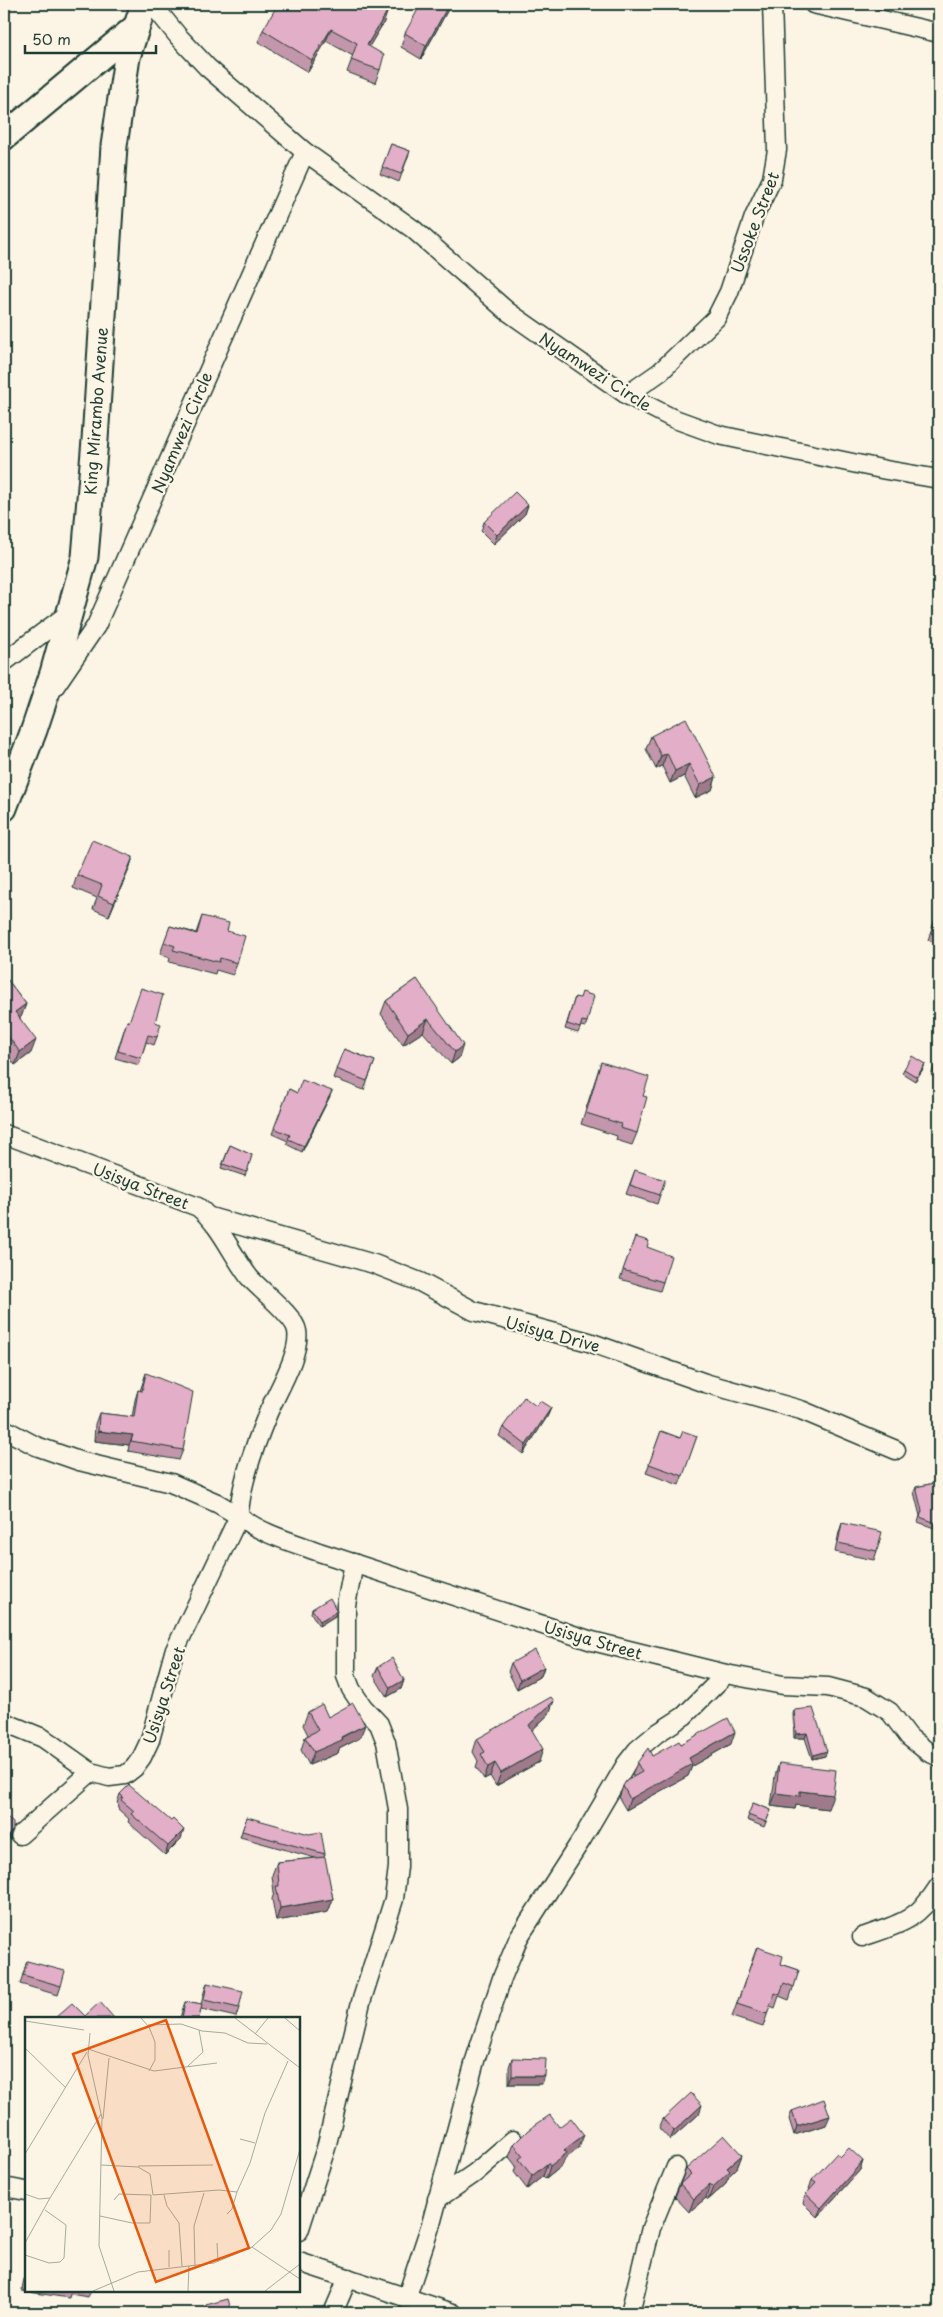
<svg xmlns="http://www.w3.org/2000/svg" width="943" height="2317" viewBox="0 0 943 2317" font-family="'Playpen Sans',sans-serif">
	<style>
		.lines { fill: none; stroke-linecap: round; stroke-linejoin: round }
		.street-casing { stroke: #1f3d34; stroke-width: 21 }
		.secondary-casing { stroke: #1f3d34; stroke-width: 29 }
		.street { stroke: #fcf5e5; stroke-width: 18 }
		.secondary { stroke: #fcf5e5; stroke-width: 25 }
		.wall { fill: #c396ab; stroke: #1f3d34 }
		.shaded-wall { fill: #9f7a8b; stroke: #1f3d34 }
		.building { fill: #e3aec7; stroke: #1f3d34 }
		.labels { text-anchor: middle; dominant-baseline: central; stroke-width: 4.5; stroke-linejoin: round; paint-order: stroke }
		.street-label { font-size: 16px; fill: #1f3d34; stroke: #fcf5e5 }
		.inset-road { fill: none; stroke: #a4ab9e; stroke-width: 1 }
		.view { fill: #e8590c; fill-opacity: 0.15; stroke: #e8590c; stroke-width: 2.5 }
		.inset-edge { fill: none; stroke: #1f3d34; stroke-width: 2.5 }
	</style>
	<rect width="100%" height="100%" fill="#fcf5e5"/>
	<filter id="ink" filterUnits="userSpaceOnUse"><feTurbulence type="fractalNoise" baseFrequency=".02" numOctaves="2"/><feDisplacementMap in="SourceGraphic" scale="10" xChannelSelector="R" yChannelSelector="G"/><feConvolveMatrix kernelMatrix="1 2 1 2 8 2 1 2 1" color-interpolation-filters="sRGB"/></filter>
	<g filter="url(#ink)">
		<g class="lines">
			<defs>
				<g id="street">
					<path d="M152,4L178,36L207,67L305,152L413,229L507,311L627,395L672,418L719,435L886,470L939,479"/>
					<path d="M813,4L939,33"/>
					<path d="M627,395L660,372L716,318L729,292L754,217L772,179L777,150L772,4"/>
					<path d="M4,662L72,611"/>
					<path d="M53,689L96,626L305,152"/>
					<path d="M4,1134L198,1207C221,1226 231,1253 249,1277C260,1290 295,1316 297,1331C301,1353 277,1392 268,1413C256,1442 240,1485 239,1516C261,1534 292,1542 319,1552L592,1641L726,1674L783,1685L828,1687L866,1697L890,1712L909,1737L928,1752L939,1757"/>
					<path d="M210,1217L374,1264L420,1282L474,1311L589,1342L705,1383L801,1410L896,1450"/>
					<path d="M4,1429L36,1446L79,1461L171,1483L217,1503L239,1516L174,1652L150,1740L142,1757L134,1768L125,1775L109,1777L91,1772L43,1738L4,1722"/>
					<path d="M20,1835L91,1772"/>
					<path d="M862,1937C900,1924 917,1921 939,1886"/>
					<path d="M4,2187L26,2191"/>
					<path d="M437,2199L475,2173L513,2140"/>
					<path d="M299,2231L326,2148L361,2002L394,1899L398,1867V1809L386,1742L379,1724L363,1707L351,1689L346,1676V1605L354,1563"/>
					<path d="M299,2262L453,2313"/>
					<path d="M406,2299L431,2224L476,2057L502,1978L519,1937L582,1839L626,1764L637,1750L656,1734L684,1716L726,1674"/>
					<path d="M333,2313L348,2278"/>
					<path d="M630,2313L651,2228L676,2167"/>
				</g>
				<g id="secondary">
					<path d="M4,137L136,27"/>
					<path d="M4,808L34,730L53,673L85,557L95,440L114,146L127,57L144,4"/>
				</g>
			</defs>
			<use href="#street" class="street-casing"/>
			<use href="#secondary" class="secondary-casing"/>
			<use href="#street" class="street"/>
			<use href="#secondary" class="secondary"/>
		</g>
		<g class="wall">
			<path d="M451,4L421,59L401,47L405,33Z"/>
			<path d="M283,6L384,22L369,46L380,70L375,83L347,72L353,56L326,41L308,72L258,42L263,30Z"/>
			<path d="M391,144L410,151L399,182L380,174Z"/>
			<path d="M528,505L525,514L494,544L481,531L484,522Z"/>
			<path d="M651,736L716,777L712,790L695,798L684,776L670,783L662,766L656,769L646,749Z"/>
			<path d="M133,857L109,916L93,909L97,898L73,888L77,875Z"/>
			<path d="M939,907V944L928,940Z"/>
			<path d="M202,916L227,931L237,963L233,975L216,970L215,974L169,962L170,958L160,954L170,926L196,933Z"/>
			<path d="M4,975L26,1004L21,1017L20,1018L31,1053L15,1065L4,1051Z"/>
			<path d="M417,979L459,1058L451,1064L423,1032L403,1045L381,1014L386,1001Z"/>
			<path d="M575,997L587,1022L585,1027L581,1026L578,1033L565,1029Z"/>
			<path d="M127,1021L155,1022L157,1037L154,1045L146,1042L139,1065L115,1058Z"/>
			<path d="M344,1049L375,1061L364,1090L333,1078Z"/>
			<path d="M939,1061V1082L931,1075L934,1067Z"/>
			<path d="M601,1062L643,1096L637,1133L632,1145L616,1140L617,1136L581,1124Z"/>
			<path d="M925,1064L923,1069L915,1081L902,1073L904,1069Z"/>
			<path d="M289,1089L297,1093L330,1096L302,1152L286,1144L288,1141L272,1134Z"/>
			<path d="M230,1145L252,1155L245,1176L221,1168Z"/>
			<path d="M635,1170L660,1195L657,1204L626,1194Z"/>
			<path d="M635,1237L647,1247L663,1282L660,1291L620,1279Z"/>
			<path d="M146,1373L183,1450L179,1460L128,1451L129,1445L94,1441L95,1424L99,1413L132,1417L135,1400L138,1390L140,1391Z"/>
			<path d="M551,1408L547,1417L523,1454L499,1436L503,1427Z"/>
			<path d="M661,1431L680,1438L697,1436L679,1485L646,1473Z"/>
			<path d="M939,1482V1517H938L934,1528L918,1522L920,1516L914,1492L916,1487Z"/>
			<path d="M842,1523L877,1551L874,1560L835,1552L839,1532Z"/>
			<path d="M312,1609L337,1611L335,1616L319,1626L311,1613Z"/>
			<path d="M511,1663L544,1667L541,1676L517,1689L508,1672Z"/>
			<path d="M378,1667L404,1680L401,1689L387,1697L374,1676Z"/>
			<path d="M794,1710L825,1756L812,1759L805,1738H794L793,1714Z"/>
			<path d="M308,1712L328,1717L360,1738L339,1749L338,1753L309,1765L301,1750L305,1737L308,1735L303,1725Z"/>
			<path d="M549,1714L532,1730L539,1762L496,1786L490,1776L484,1779L476,1767L478,1761L473,1752L477,1739Z"/>
			<path d="M681,1744H731L692,1766L688,1776L626,1810L619,1798L623,1786L634,1777L632,1774L637,1763Z"/>
			<path d="M779,1763L828,1809L796,1805L795,1809L771,1806L775,1776Z"/>
			<path d="M120,1794L181,1839L165,1855L128,1822L129,1819L118,1809L119,1805L117,1803Z"/>
			<path d="M753,1803L771,1810L764,1827L747,1820Z"/>
			<path d="M247,1817L325,1854L324,1857L333,1899L328,1912L276,1921L272,1899L274,1893L272,1875L277,1862L315,1858L240,1837Z"/>
			<path d="M757,1947L781,1964L799,1970L789,2000L779,1996L775,2008L770,2006L763,2027L732,2017Z"/>
			<path d="M27,1961L61,1986L58,1995L20,1984Z"/>
			<path d="M207,1983L239,2008L236,2017L201,2009L199,2018H180L182,2011L185,2002L201,2005L204,1992Z"/>
			<path d="M512,2058L542,2084H509V2067Z"/>
			<path d="M792,2111L826,2125L794,2135L789,2119Z"/>
			<path d="M699,2114L670,2140L659,2128L663,2119Z"/>
			<path d="M559,2127L579,2148L565,2159L562,2166L546,2179L543,2176L527,2189L514,2172L516,2166L509,2157L514,2144Z"/>
			<path d="M742,2155L737,2168L729,2176L725,2185L708,2200L706,2198L689,2212L675,2197L686,2169Z"/>
			<path d="M840,2157L863,2161L860,2170L817,2217L803,2203L806,2194L810,2190L809,2189L812,2180Z"/>
			<path d="M26,2266V2291H91L88,2297L70,2294L69,2298L22,2291Z"/>
			<path d="M206,2305L232,2313H203Z"/>
		</g>
		<g class="shaded-wall">
			<path d="M449,4H451L421,59L426,46Z"/>
			<path d="M388,10L384,22L363,57L367,45Z"/>
			<path d="M331,29L326,41L308,72L312,60Z"/>
			<path d="M528,505L525,514L494,544L497,535Z"/>
			<path d="M667,753L662,766L656,769L661,756Z"/>
			<path d="M689,764L684,776L670,783L675,771Z"/>
			<path d="M716,777L712,790L695,798L700,785Z"/>
			<path d="M133,857L129,870L109,916L114,903Z"/>
			<path d="M26,1004L21,1017L10,1025L15,1012Z"/>
			<path d="M428,1019L423,1032L403,1045L408,1033Z"/>
			<path d="M36,1040L31,1053L15,1065L20,1052Z"/>
			<path d="M463,1045L459,1058L451,1064L455,1052Z"/>
			<path d="M925,1064L923,1069L915,1081L917,1077Z"/>
			<path d="M332,1091L330,1096L302,1152L304,1146Z"/>
			<path d="M551,1408L547,1417L523,1454L526,1445Z"/>
			<path d="M98,1431L133,1435L129,1445L94,1441Z"/>
			<path d="M337,1611L335,1616L319,1626L320,1621Z"/>
			<path d="M544,1667L541,1676L517,1689L520,1680Z"/>
			<path d="M404,1680L401,1689L387,1697L390,1688Z"/>
			<path d="M554,1701L549,1714L524,1738L529,1725Z"/>
			<path d="M365,1725L360,1738L339,1749L338,1753L309,1765L314,1752Z"/>
			<path d="M735,1732L731,1744L692,1766L688,1776L626,1810L630,1799L689,1758Z"/>
			<path d="M807,1733L805,1738H794L796,1734Z"/>
			<path d="M543,1749L539,1762L496,1786L501,1773Z"/>
			<path d="M827,1751L825,1756L812,1759L813,1755Z"/>
			<path d="M495,1763L490,1776L484,1779L488,1767Z"/>
			<path d="M800,1791L833,1795L828,1809L796,1805L795,1809L771,1806L776,1793Z"/>
			<path d="M13,1830L10,1838L4,1844V1839Z"/>
			<path d="M184,1830L181,1839L165,1855L168,1846Z"/>
			<path d="M333,1899L328,1912L276,1921L280,1908Z"/>
			<path d="M512,2076H545L542,2084H509Z"/>
			<path d="M702,2105L699,2114L670,2140L674,2131Z"/>
			<path d="M830,2116L826,2125L794,2135L797,2126Z"/>
			<path d="M584,2135L579,2148L565,2159L562,2166L546,2179L550,2166L564,2150Z"/>
			<path d="M742,2155L737,2168L729,2176L725,2185L708,2200L713,2187L727,2168Z"/>
			<path d="M863,2161L860,2170L817,2217L821,2208Z"/>
			<path d="M548,2163L543,2176L527,2189L532,2176Z"/>
			<path d="M710,2184L706,2198L689,2212L694,2199Z"/>
		</g>
		<g class="building">
			<path d="M278,4H280L283,6L284,4H378L388,10L367,45L384,55L380,70L351,60L357,43L331,29L312,60L263,30Z"/>
			<path d="M421,4H449L426,46L405,33Z"/>
			<path d="M391,144L410,151L401,174L382,167Z"/>
			<path d="M515,492L528,505L497,535L484,522Z"/>
			<path d="M686,718L716,777L700,785L689,764L675,771L667,753L661,756L651,736Z"/>
			<path d="M92,840L133,857L114,903L98,896L102,885L77,875Z"/>
			<path d="M939,907V936L931,933Z"/>
			<path d="M202,916L229,923L227,931L245,936L237,963L220,958L219,962L173,950L175,946L164,942L170,926L197,934Z"/>
			<path d="M4,975L26,1004L15,1012L36,1040L20,1052L4,1031Z"/>
			<path d="M417,979L463,1045L455,1052L428,1019L408,1033L386,1001Z"/>
			<path d="M141,988L163,995L155,1022L161,1024L157,1037L148,1035L141,1058L118,1051L127,1021L129,1022Z"/>
			<path d="M582,992L594,996L587,1022L582,1021L580,1028L567,1024L575,997L580,998Z"/>
			<path d="M344,1049L375,1061L367,1081L336,1069Z"/>
			<path d="M912,1056L925,1064L917,1077L904,1069Z"/>
			<path d="M939,1061V1072L934,1067Z"/>
			<path d="M601,1062L649,1077L643,1096L647,1097L637,1133L620,1128L621,1124L586,1113Z"/>
			<path d="M302,1080L332,1091L304,1146L288,1139L290,1135L274,1128L289,1089L297,1093Z"/>
			<path d="M230,1145L252,1155L247,1172L223,1164Z"/>
			<path d="M635,1170L665,1180L660,1195L630,1185Z"/>
			<path d="M635,1237L649,1241L647,1247L671,1256L663,1282L623,1270Z"/>
			<path d="M146,1373L193,1392L183,1450L131,1441L133,1435L98,1431L99,1413L134,1417L138,1390L142,1391Z"/>
			<path d="M524,1397L536,1406L540,1401L551,1408L526,1445L503,1427Z"/>
			<path d="M661,1431L680,1438L683,1431L697,1436L683,1476L649,1464Z"/>
			<path d="M939,1482V1514L936,1523L920,1517L922,1511L916,1487Z"/>
			<path d="M842,1523L882,1532L877,1551L838,1543Z"/>
			<path d="M330,1598L337,1611L320,1621L312,1609Z"/>
			<path d="M535,1650L544,1667L520,1680L511,1663Z"/>
			<path d="M392,1658L404,1680L390,1688L378,1667Z"/>
			<path d="M551,1697L554,1701L529,1725L543,1749L501,1773L495,1763L488,1767L481,1754L485,1752L477,1739Z"/>
			<path d="M353,1703L365,1725L341,1737L342,1740L314,1752L305,1737L318,1730L308,1712L322,1704L328,1717Z"/>
			<path d="M813,1708L827,1751L813,1755L807,1733L796,1734L794,1710Z"/>
			<path d="M728,1718L735,1732L689,1758L692,1764L630,1799L623,1786L626,1781L642,1772L637,1763L648,1748L652,1756L679,1741L681,1744Z"/>
			<path d="M779,1763L836,1770L833,1795L800,1791V1796L776,1793Z"/>
			<path d="M129,1785L171,1821L173,1819L184,1830L168,1846L131,1814L134,1811L121,1800L123,1797L120,1794Z"/>
			<path d="M753,1803L771,1810L766,1822L748,1815Z"/>
			<path d="M4,1814L13,1823V1830L4,1839Z"/>
			<path d="M247,1817L309,1834L321,1832L325,1854L242,1831Z"/>
			<path d="M325,1857L333,1899L280,1908L276,1886H279L277,1862Z"/>
			<path d="M757,1947L783,1956L781,1964L799,1970L794,1987L784,1983L780,1995L775,1993L767,2014L737,2004Z"/>
			<path d="M27,1961L65,1971L61,1986L23,1975Z"/>
			<path d="M207,1983L243,1991L239,2008L204,2000Z"/>
			<path d="M100,2002L114,2018H58L56,2017L72,2003L85,2016Z"/>
			<path d="M185,2002L202,2005L199,2018H182Z"/>
			<path d="M512,2058L546,2059L545,2076H512Z"/>
			<path d="M691,2093L702,2105L674,2131L663,2119Z"/>
			<path d="M824,2099L830,2116L797,2126L792,2111Z"/>
			<path d="M550,2115L559,2127L571,2118L584,2135L564,2150L567,2153L550,2166L548,2163L532,2176L519,2159L523,2156L514,2144L528,2130Z"/>
			<path d="M724,2135L742,2155L727,2168L730,2171L713,2187L710,2184L694,2199L680,2184L691,2174L686,2169Z"/>
			<path d="M849,2148L863,2161L821,2208L806,2194L816,2183L812,2180L837,2153L840,2157Z"/>
			<path d="M228,2299L232,2313H208L206,2305Z"/>
		</g>
	</g>
	<g class="labels">
		<g class="street-label">
			<text transform="translate(754 222) rotate(-69)">Ussoke Street</text>
			<text transform="translate(596 371) rotate(33)">Nyamwezi Circle</text>
			<text transform="translate(95 411) rotate(-86)">King Mirambo Avenue</text>
			<text transform="translate(181 432) rotate(-67)">Nyamwezi Circle</text>
			<text transform="translate(141 1185) rotate(21)">Usisya Street</text>
			<text transform="translate(553 1333) rotate(15)">Usisya Drive</text>
			<text transform="translate(593 1639) rotate(16)">Usisya Street</text>
			<text transform="translate(163 1695) rotate(-72)">Usisya Street</text>
		</g>
	</g>
	<g transform="translate(25 2017)">
		<rect width="275" height="275" fill="#fcf5e5"/>
		<path class="inset-road" d="M116,1L124,10L130,25V43L124,54M210,1L275,51M260,1L275,14M0,4L59,13M123,8L156,7L177,14L200,16L223,26L242,27M65,16L63,38L77,101L74,229L89,274M230,17L243,1M0,31L41,71M63,32L129,54L192,46M163,49L178,35L174,13M78,102L84,41M215,122L230,126M0,137L62,35M76,148L113,150L125,157L128,178L194,173L212,175L225,146L240,96L263,44M113,149L188,148M0,177L14,182L25,181L76,97M139,178L142,189L154,206L157,249M202,197L207,192L212,175M75,199L107,206H125L126,178L94,177L89,183M0,226L25,181M192,226L193,245M227,230L275,262M144,233V250M0,238L24,246L35,245L39,241L41,208L20,193M170,249L169,209L179,176M68,274L113,255L189,246L227,230L246,213L256,197L275,132M163,274L164,249M240,274L275,247"/>
		<path class="view" d="M141,3L224,231L131,265L48,37Z"/>
		<rect width="275" height="275" class="inset-edge"/>
	</g>
	<rect width="943" height="2317" fill="none" stroke="#fcf5e5" stroke-width="20"/>
	<rect x="10" y="10" width="923" height="2297" fill="none" stroke="#1f3d34" stroke-width="2" filter="url(#ink)"/>
	<path d="M25 45v8h131v-8" fill="none" stroke="#1f3d34" stroke-width="2.5"/>
	<text x="32" y="45" font-size="15" fill="#1f3d34" stroke="#fcf5e5" stroke-width="4" paint-order="stroke">50 m</text>
</svg>
